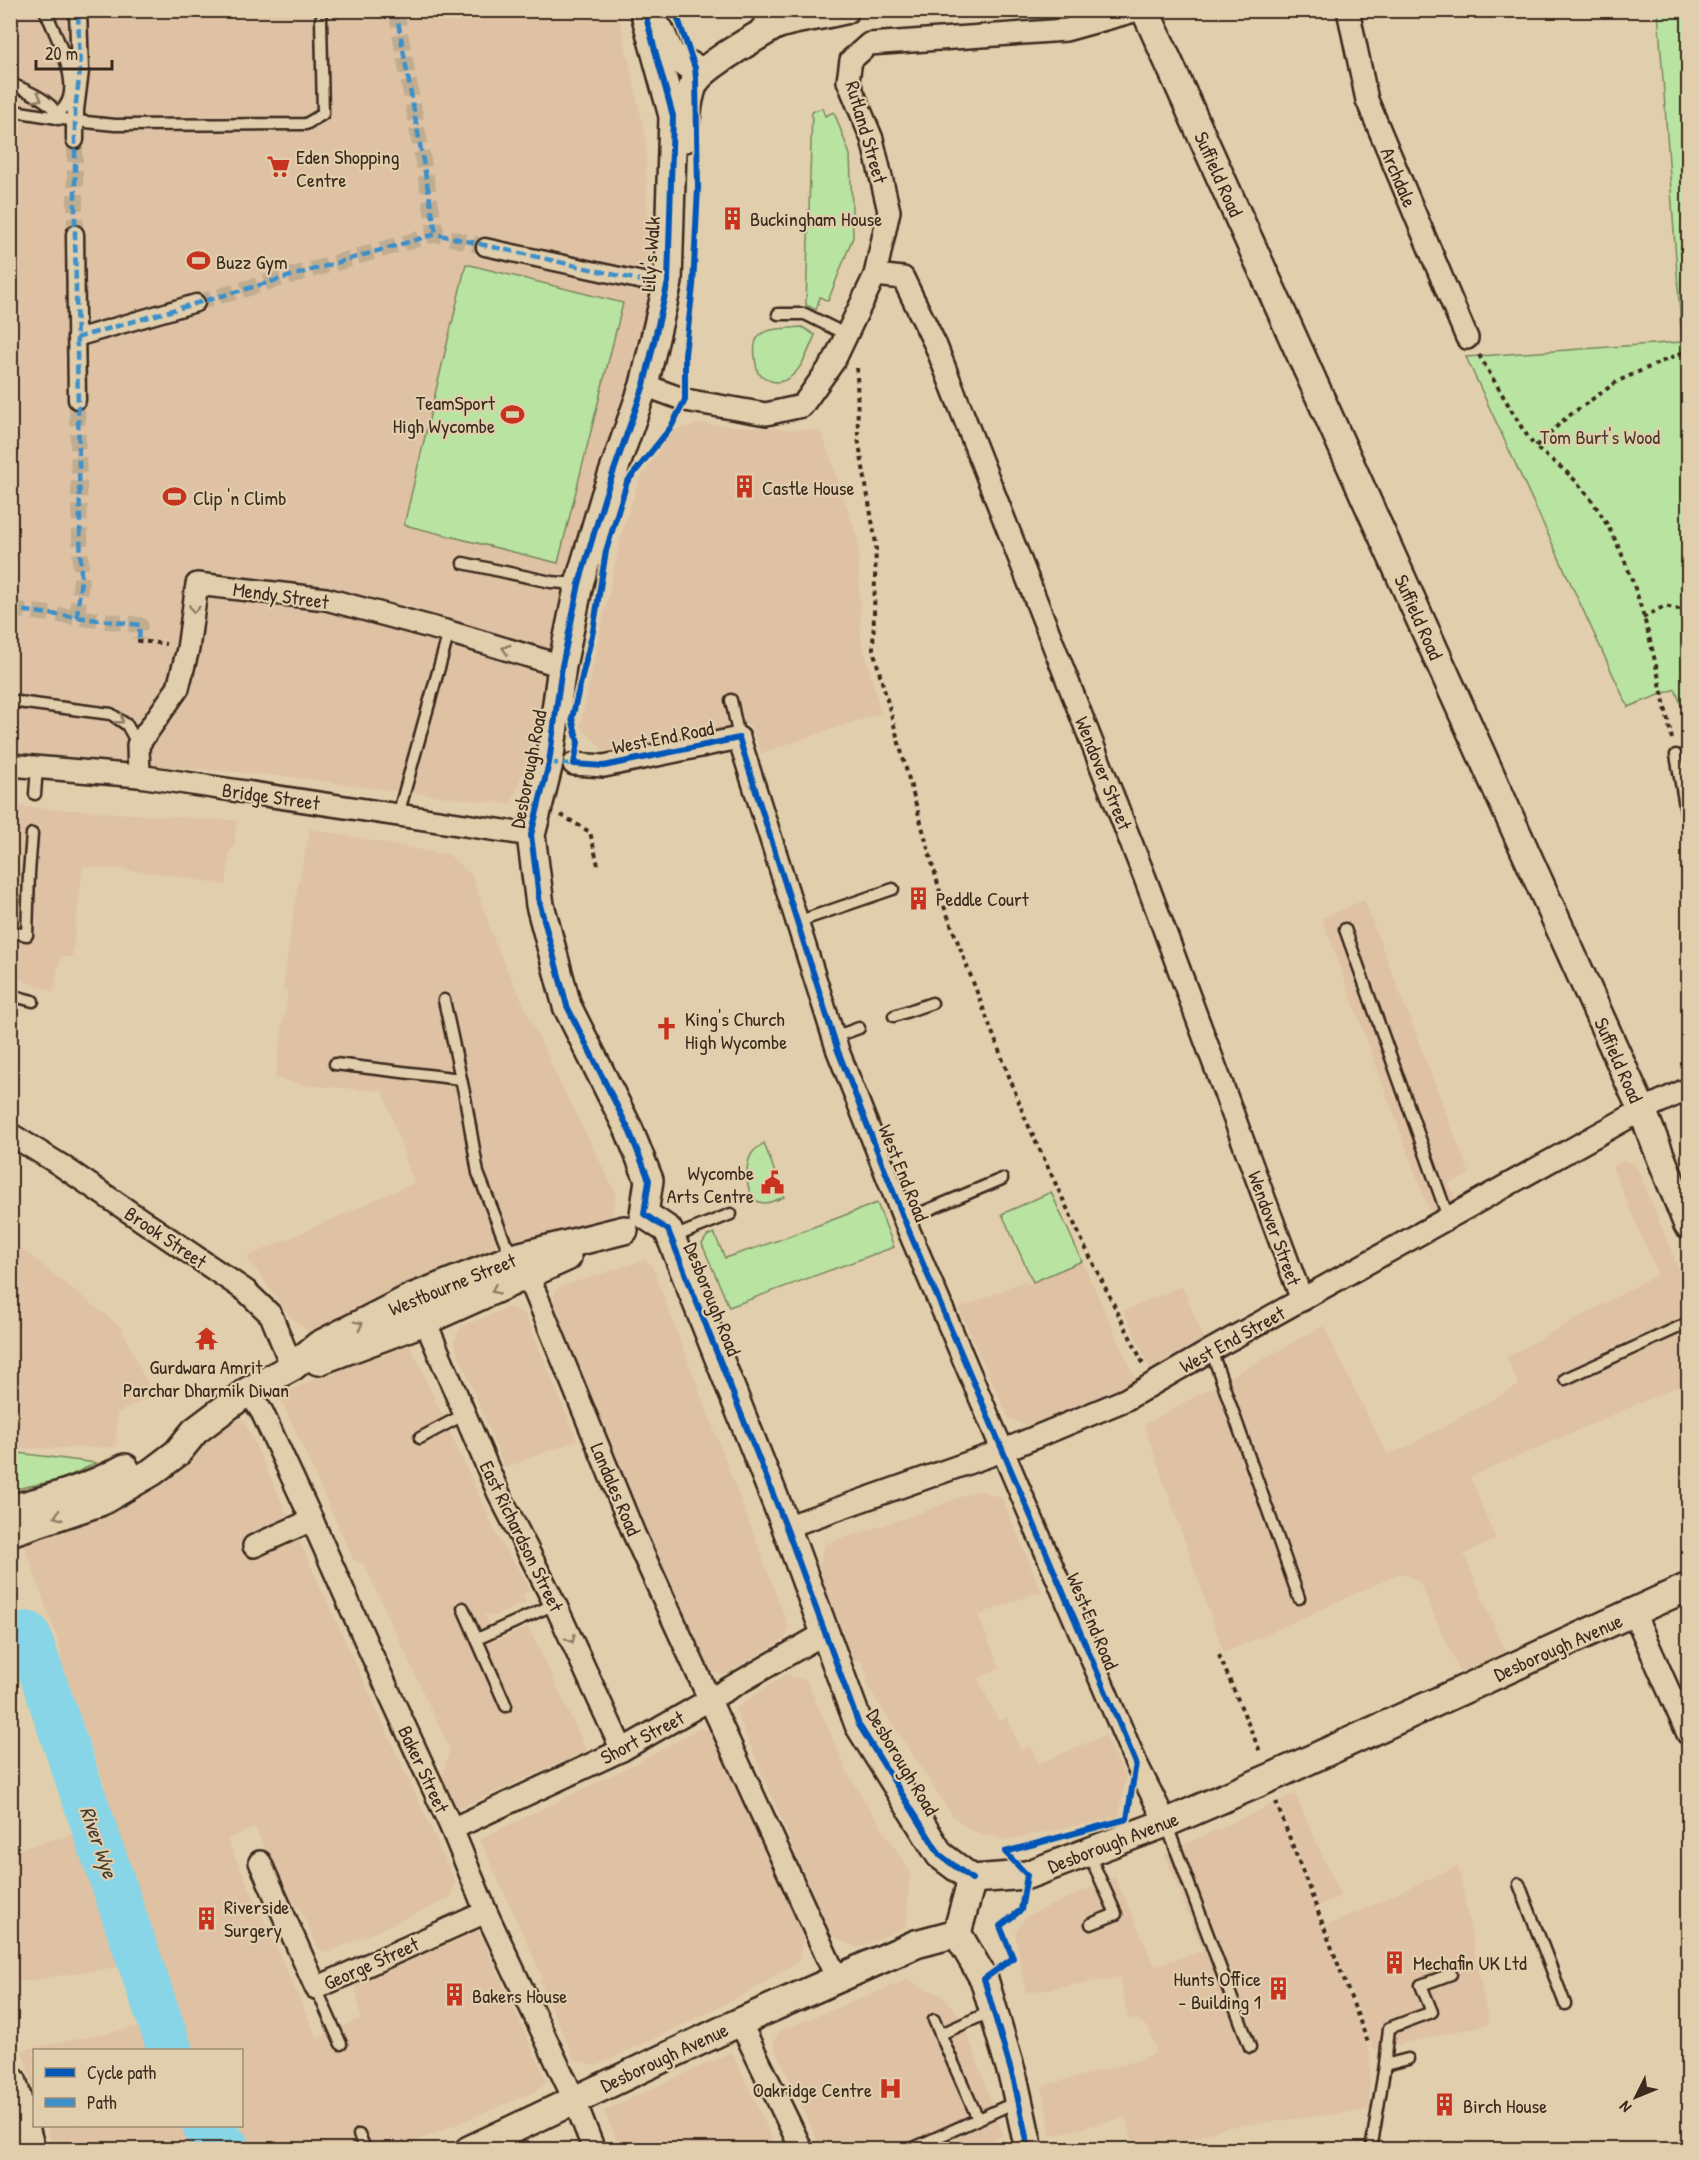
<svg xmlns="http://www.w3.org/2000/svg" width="1699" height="2160" viewBox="0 0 1699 2160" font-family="'Patrick Hand',sans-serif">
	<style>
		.built { fill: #dfc1a4 }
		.green { fill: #b9e3a0; stroke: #7a865f; stroke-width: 1.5 }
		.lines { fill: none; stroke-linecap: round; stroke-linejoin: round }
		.river { stroke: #87d5e6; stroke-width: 45 }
		.pedestrian-tunnel { stroke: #c0ad90; stroke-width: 16; stroke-dasharray: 16 8; stroke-linecap: butt }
		.service-casing { stroke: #3b2a1e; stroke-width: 15 }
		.pedestrian-casing { stroke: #3b2a1e; stroke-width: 21 }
		.minor-casing { stroke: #3b2a1e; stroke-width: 26 }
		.tertiary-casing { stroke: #3b2a1e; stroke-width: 32 }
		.primary-casing { stroke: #3b2a1e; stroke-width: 38 }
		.path { stroke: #3b2a1e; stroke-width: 4; stroke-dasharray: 4.5 4.5; stroke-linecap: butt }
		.service { stroke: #e1ceac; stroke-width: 10 }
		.pedestrian { stroke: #e1ceac; stroke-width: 16 }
		.minor { stroke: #e1ceac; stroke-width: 21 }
		.tertiary { stroke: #e1ceac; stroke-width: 27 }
		.primary { stroke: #e1ceac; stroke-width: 33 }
		.quiet { stroke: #3e90ca; stroke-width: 4.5; stroke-dasharray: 9 4.5; stroke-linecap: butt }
		.cycleway-casing { stroke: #e1ceac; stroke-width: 10 }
		.cycleway { stroke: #0057b8; stroke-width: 6 }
		.oneway { stroke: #8e7c65 }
		.labels { text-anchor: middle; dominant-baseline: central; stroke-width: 4.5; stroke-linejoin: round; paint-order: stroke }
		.street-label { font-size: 20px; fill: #3b2a1e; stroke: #e1ceac }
		.poi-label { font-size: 20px; fill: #3b2a1e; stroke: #e1ceac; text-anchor: start }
		.park-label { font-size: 20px; fill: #483c2b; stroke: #e1ceac }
		.water-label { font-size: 21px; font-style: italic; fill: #433b32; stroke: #e1ceac }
	</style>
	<rect width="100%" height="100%" fill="#e1ceac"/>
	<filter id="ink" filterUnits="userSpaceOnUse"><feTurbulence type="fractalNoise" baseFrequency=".0167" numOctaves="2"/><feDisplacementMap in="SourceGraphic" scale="12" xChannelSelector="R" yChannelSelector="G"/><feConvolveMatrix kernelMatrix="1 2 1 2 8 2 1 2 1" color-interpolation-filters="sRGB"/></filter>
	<g filter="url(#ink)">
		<g class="built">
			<path d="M10,11H618L645,135L651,307L527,761L511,804L386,790L292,777L187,768L11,758Z"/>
			<path d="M699,424L821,431L858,540L861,639L881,713L761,753L750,724L604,751L580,726L622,531L638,483L671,431Z"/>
			<path d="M10,806L237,821L234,849H230L226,885L159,873L83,866L72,957L61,956L53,992L11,975Z"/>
			<path d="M310,829L449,855L472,876L495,943L560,1083L616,1194L610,1225L536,1243L310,1334L285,1310L247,1257L414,1183L383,1091L304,1085L275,1078L288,992L283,989L296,895Z"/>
			<path d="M1364,900L1470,1175L1449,1183L1458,1204L1432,1218L1322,918Z"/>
			<path d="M1623,1161L1633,1163L1636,1166L1688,1291V1382L1470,1477L1496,1539L1464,1554L1505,1652L1460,1672L1419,1581L1401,1573L1224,1653L1144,1425L1323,1326L1387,1454L1407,1447L1519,1385L1507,1357L1658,1274L1612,1167Z"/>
			<path d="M11,1241L121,1327L153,1396L117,1413L116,1447L11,1449Z"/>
			<path d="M645,1260L652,1266L789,1628L785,1639L723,1675L704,1669L553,1302L557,1288Z"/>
			<path d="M1082,1261L1137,1382L1036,1429L1009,1418L959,1309L1024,1281L1026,1285Z"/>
			<path d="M1182,1286L1206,1343L1152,1372L1124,1311Z"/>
			<path d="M509,1307L525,1314L577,1440L505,1468L454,1343L460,1327Z"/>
			<path d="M407,1338L500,1542L525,1579L530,1591L522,1595L525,1602L495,1616L484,1613L497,1641L528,1627L587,1751L462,1807L450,1804L440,1783L450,1750L364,1564L353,1559L279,1395Z"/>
			<path d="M233,1419L244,1420L455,1881L451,1898L327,1953L318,1948L299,1907L292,1910L255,1827L227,1839L317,2038L360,2019L355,1982L478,1930L547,2081L536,2091L397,2149H234L219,2134L215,2126H242V2050H183L177,2038L157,1990L103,1781L62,1667L60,1646L24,1544L28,1531L115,1506Z"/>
			<path d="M978,1490L1002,1498L1041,1591L978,1615L1000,1668L978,1678L998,1721L1007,1717L1020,1750L1031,1746L1039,1764L1105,1735L1126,1777L1119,1817L1006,1840L970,1830L953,1816L867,1685L868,1677L861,1660L850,1663L819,1566L825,1544L920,1513Z"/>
			<path d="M785,1674L807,1681L850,1778L910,1872L906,1927L858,1948L830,1935L735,1709Z"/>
			<path d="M700,1728L717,1733L764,1839L803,1937L799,1961L740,1997L596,2066L574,2059L539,1980L543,1978L480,1839L641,1761Z"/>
			<path d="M1295,1794L1340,1896L1318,1906L1279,1801Z"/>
			<path d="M1275,1803L1370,2053L1369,2110L1228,2127L1159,2149H1134L1126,2117L1051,2136L1042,2086L1137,2061L1156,2052L1149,2028L1137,2019L1129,2020L1119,1977L1026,1993L1015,1932L1027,1916L1115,1877L1155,1966L1203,1951L1165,1854Z"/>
			<path d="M80,1832L123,1966L12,1983L11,1851Z"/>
			<path d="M1458,1866L1489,2024L1374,2050L1326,1926Z"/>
			<path d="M907,1980L941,1995L962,2019L1003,2135L970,2149H935L932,2146L924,2150L821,2149L773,2043L779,2031Z"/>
			<path d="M142,2026L151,2050H34V2090L22,2050Z"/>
			<path d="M732,2052L777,2149H621L604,2111Z"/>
			<path d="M46,2126H185L200,2149H54Z"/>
		</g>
		<g class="green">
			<path d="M1658,11H1688V722L1675,689L1628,707L1466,357L1682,342Z"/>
			<path d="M822,108L825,116L834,112L850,155L853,237L828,301L820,297L816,310L806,305L812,112Z"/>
			<path d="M466,264L623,303L558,563L404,525Z"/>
			<path d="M802,327L815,335C808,352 796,388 771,381C766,379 761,375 758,373C746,327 764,330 802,327Z"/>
			<path d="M764,1143L784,1197C776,1200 765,1206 757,1201C745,1193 744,1163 753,1152C755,1149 760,1146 764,1143Z"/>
			<path d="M1051,1192L1082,1261L1033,1282L1002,1214Z"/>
			<path d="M877,1203L894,1247L729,1307L702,1244L707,1236L714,1233L725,1258L779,1240Z"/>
			<path d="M11,1452L96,1463L63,1479L11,1490Z"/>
		</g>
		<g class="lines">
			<g class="river">
				<path d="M28,1634L170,2050"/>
				<path d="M205,2126L229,2150"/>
			</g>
			<g class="pedestrian-tunnel">
				<path d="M396,10L436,234"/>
				<path d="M75,234V140"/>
				<path d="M196,303L436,234L485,247"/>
				<path d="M10,609L140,625L139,639"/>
				<path d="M77,617L81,579L77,400"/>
			</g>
			<defs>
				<g id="service">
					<path d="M45,10C55,35 89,95 57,113"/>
					<path d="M10,83C25,91 55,100 58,119"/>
					<path d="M10,113L14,111L76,121L115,125L306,124L323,114L321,19"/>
					<path d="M778,314H805L847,335"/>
					<path d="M463,563L551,582L578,584"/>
					<path d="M731,700L739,738"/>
					<path d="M10,701L111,714L127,725L138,745"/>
					<path d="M1676,755L1688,823"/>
					<path d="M35,794L37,768"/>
					<path d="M398,815L449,632"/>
					<path d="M797,922L893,889"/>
					<path d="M1345,929L1448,1217"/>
					<path d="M10,932L27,935L29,873L32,834"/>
					<path d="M10,995L33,1001"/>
					<path d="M444,1000L465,1097L478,1173L505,1242L514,1256"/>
					<path d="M894,1016L932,1003"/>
					<path d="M834,1037L859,1028"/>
					<path d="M335,1064L461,1079"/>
					<path d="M904,1220L1002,1179"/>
					<path d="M671,1238L731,1214"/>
					<path d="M1211,1350L1299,1598"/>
					<path d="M1565,1379L1688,1323"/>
					<path d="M420,1438L465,1414"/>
					<path d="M463,1608L506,1706"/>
					<path d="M477,1639L555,1604"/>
					<path d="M1166,1823L1250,2047"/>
					<path d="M1088,1852L1116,1914L1091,1924"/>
					<path d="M1519,1884L1565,2004"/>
					<path d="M316,1988L341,2044"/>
					<path d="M934,2020L978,2119"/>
					<path d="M941,2034L992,2011"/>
					<path d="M1385,2065L1408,2059"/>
					<path d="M359,2135L366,2150"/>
					<path d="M909,2150L1018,2101"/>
					<path d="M1371,2150L1385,2065L1389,2028L1432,2012L1421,1985L1451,1974"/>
				</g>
				<g id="pedestrian">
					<path d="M75,140V110L80,71L78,10"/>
					<path d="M75,234L77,400"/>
					<path d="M485,247L643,281"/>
					<path d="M76,338L196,303"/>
				</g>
				<g id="minor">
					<path d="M1348,10L1367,100L1467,338"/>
					<path d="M875,275L903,278L936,346L1145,878L1302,1300"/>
					<path d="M644,385L685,400L766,414L802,406L834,361L875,275L889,211L872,139L848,81L851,60L869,44L1066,30L1138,10"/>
					<path d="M574,764L604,766L739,738L838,1051L906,1224L1136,1763L1166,1823"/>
					<path d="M10,765L139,776L531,835"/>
					<path d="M139,776L138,745L178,688L188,649L197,584L326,599L449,632L562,666"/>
					<path d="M10,1134L59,1164L246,1291L271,1315L292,1367"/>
					<path d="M528,1275L634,1534L837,1979"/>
					<path d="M425,1321L498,1492L555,1604L622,1750"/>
					<path d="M248,1391L262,1412L312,1520L370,1651L452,1829L486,1912L574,2099L594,2150"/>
					<path d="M786,1527L1002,1451L1125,1400L1211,1350L1642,1110L1688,1089"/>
					<path d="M254,1546L312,1520"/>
					<path d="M1634,1613L1688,1734"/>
					<path d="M452,1829L622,1750L825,1633"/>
					<path d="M260,1862L316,1988L486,1912"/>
					<path d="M740,2022L802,2150"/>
				</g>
				<g id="tertiary">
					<path d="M644,10L673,116L668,282L644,385L605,496L579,584L562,666L549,763L531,835L540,905L567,1006L629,1130L649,1180L644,1214L668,1230L786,1527L859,1725L940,1855L972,1879"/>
					<path d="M1145,10L1642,1110L1688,1225"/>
					<path d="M764,30C789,18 818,17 845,10"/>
					<path d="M660,31L671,56L695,68"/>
					<path d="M685,138C685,124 688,90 697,79C711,61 759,36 779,23"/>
					<path d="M318,1361L425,1321L567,1257"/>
					<path d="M10,1509C51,1499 89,1488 125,1468"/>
					<path d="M10,1532L100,1502L152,1472L177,1453L195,1431L248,1391L292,1367L319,1345L411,1298L516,1257L624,1230"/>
					<path d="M972,1879L1027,1875L1166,1823L1272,1777L1688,1587"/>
					<path d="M957,1933L984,1979L1014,2081L1029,2150"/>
					<path d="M957,1933L972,1879"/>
					<path d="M469,2150L740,2022L837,1979L916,1944L957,1933"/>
				</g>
				<path id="primary" d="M10,2083L28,2150"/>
			</defs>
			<use href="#service" class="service-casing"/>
			<use href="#pedestrian" class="pedestrian-casing"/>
			<use href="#minor" class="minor-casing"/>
			<use href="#tertiary" class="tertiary-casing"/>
			<use href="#primary" class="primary-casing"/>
			<g class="path">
				<path d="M1479,355L1522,428L1535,447"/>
				<path d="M857,368L858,438L876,544L873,649L944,906L1025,1118L1087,1251L1143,1363"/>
				<path d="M1688,548L1687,619L1688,626"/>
				<path d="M1643,618L1665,606L1687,611"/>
				<path d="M139,639V641L166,644"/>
				<path d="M1672,739C1653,655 1638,553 1580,486C1568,471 1550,459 1535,447L1567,417L1618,381L1688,350"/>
				<path d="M561,815L590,832L599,869"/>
				<path d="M1219,1655L1261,1754"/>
				<path d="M1276,1802L1369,2045"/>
			</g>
			<use href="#service" class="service"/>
			<use href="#pedestrian" class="pedestrian"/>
			<use href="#minor" class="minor"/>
			<use href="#tertiary" class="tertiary"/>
			<use href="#primary" class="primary"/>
			<g class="quiet">
				<path d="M396,10L436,234"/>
				<path d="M76,338L436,234L643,281"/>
				<path d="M10,609L140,625L139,639"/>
				<path d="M77,617L81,579L75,234V110L80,71L78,10"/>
				<path d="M549,763L574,764"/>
			</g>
			<defs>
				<g id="cycleway">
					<path d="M644,10L673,116L668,282L644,385L605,496L579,584L562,666L549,763L531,835L540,905L567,1006L629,1130L649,1180L644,1214L668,1230L786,1527L859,1725L940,1855L972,1879"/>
					<path d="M675,10L695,68L696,79L698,188L693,286L685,354V400L671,427L627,482L606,551L593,631L572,718L578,742L574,764L604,766L739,738L838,1051L906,1224L1136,1763L1127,1819L1005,1852L1027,1875L1021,1910L1000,1926L1013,1958L984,1979L1014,2081L1029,2150"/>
				</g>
			</defs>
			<use href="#cycleway" class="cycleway-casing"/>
			<use href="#cycleway" class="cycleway"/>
		</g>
		<defs><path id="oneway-chevron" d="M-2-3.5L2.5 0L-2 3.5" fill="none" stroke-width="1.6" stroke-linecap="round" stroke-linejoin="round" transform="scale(1.5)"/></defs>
		<g class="oneway">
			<use href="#oneway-chevron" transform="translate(38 98) rotate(27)"/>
			<use href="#oneway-chevron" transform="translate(194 609) rotate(98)"/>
			<use href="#oneway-chevron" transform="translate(506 649) rotate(-163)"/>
			<use href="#oneway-chevron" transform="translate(120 720) rotate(38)"/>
			<use href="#oneway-chevron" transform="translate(495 1290) rotate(156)"/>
			<use href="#oneway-chevron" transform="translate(359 1325) rotate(-27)"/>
			<use href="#oneway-chevron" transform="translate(58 1516) rotate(161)"/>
			<use href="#oneway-chevron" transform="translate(571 1639) rotate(65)"/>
		</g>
	</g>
	<defs>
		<symbol id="supermarket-bare" viewBox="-9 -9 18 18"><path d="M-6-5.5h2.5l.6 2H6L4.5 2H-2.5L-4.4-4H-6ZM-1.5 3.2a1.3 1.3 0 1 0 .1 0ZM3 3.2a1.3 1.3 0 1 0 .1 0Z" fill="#c8321e" stroke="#e1ceac" stroke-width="2.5" paint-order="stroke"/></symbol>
		<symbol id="building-bare" viewBox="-9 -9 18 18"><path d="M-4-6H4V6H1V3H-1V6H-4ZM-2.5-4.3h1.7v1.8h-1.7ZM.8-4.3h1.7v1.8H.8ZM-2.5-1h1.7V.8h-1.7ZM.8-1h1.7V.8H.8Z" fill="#c8321e" stroke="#e1ceac" stroke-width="2.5" paint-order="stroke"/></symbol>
		<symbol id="stadium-bare" viewBox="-9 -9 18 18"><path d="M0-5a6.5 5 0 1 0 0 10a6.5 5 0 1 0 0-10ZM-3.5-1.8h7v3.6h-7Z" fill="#c8321e" stroke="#e1ceac" stroke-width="2.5" paint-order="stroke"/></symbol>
		<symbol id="church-bare" viewBox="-9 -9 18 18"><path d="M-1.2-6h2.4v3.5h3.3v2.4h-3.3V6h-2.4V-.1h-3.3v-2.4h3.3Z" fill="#c8321e" stroke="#e1ceac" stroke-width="2.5" paint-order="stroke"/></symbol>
		<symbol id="civic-bare" viewBox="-9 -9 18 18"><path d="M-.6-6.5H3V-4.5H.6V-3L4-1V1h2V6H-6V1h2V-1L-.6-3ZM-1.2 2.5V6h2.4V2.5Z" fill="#c8321e" stroke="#e1ceac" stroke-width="2.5" paint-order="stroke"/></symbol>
		<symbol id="temple-bare" viewBox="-9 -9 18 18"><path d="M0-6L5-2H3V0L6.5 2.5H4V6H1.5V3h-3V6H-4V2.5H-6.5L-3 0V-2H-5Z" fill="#c8321e" stroke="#e1ceac" stroke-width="2.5" paint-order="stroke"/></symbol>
		<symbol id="hospital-bare" viewBox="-9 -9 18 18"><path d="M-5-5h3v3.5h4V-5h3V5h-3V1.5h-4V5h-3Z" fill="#c8321e" stroke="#e1ceac" stroke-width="2.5" paint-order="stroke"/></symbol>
	</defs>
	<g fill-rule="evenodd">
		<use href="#supermarket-bare" x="262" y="150" width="33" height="33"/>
		<use href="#building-bare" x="716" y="202" width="33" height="33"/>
		<use href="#stadium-bare" x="182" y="244" width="33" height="33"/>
		<use href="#stadium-bare" x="496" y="398" width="33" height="33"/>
		<use href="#building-bare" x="728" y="470" width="33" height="33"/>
		<use href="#stadium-bare" x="158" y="480" width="33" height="33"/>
		<use href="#building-bare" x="902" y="882" width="33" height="33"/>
		<use href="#church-bare" x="650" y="1012" width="33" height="33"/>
		<use href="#civic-bare" x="756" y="1166" width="33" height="33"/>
		<use href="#temple-bare" x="190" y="1322" width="33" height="33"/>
		<use href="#building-bare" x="190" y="1902" width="33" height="33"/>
		<use href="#building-bare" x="1378" y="1946" width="33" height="33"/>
		<use href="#building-bare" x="1262" y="1972" width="33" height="33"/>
		<use href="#building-bare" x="438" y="1978" width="33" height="33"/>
		<use href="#hospital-bare" x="874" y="2072" width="33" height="33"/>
		<use href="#building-bare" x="1428" y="2088" width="33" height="33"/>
	</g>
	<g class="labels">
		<g class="street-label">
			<text transform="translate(867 132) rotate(74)">Rutland Street</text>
			<text transform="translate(1219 174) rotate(66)">Suffield Road</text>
			<text transform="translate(1399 177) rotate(67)">Archdale</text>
			<text transform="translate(650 254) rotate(-86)">Lily's Walk</text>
			<text transform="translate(281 595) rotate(8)">Mendy Street</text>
			<text transform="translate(1419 617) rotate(66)">Suffield Road</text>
			<text transform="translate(663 737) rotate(-11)">West End Road</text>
			<text transform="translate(528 769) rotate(-79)">Desborough Road</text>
			<text transform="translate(1104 773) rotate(68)">Wendover Street</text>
			<text transform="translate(271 796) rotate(8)">Bridge Street</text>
			<text transform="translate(1619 1060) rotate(66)">Suffield Road</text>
			<text transform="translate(904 1173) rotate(68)">West End Road</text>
			<text transform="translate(1275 1228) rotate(70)">Wendover Street</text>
			<text transform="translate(166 1237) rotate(34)">Brook Street</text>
			<text transform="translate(452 1284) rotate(-22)">Westbourne Street</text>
			<text transform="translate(713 1299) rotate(68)">Desborough Road</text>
			<text transform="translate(1232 1339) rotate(-29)">West End Street</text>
			<text transform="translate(616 1489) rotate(67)">Landales Road</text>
			<text transform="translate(522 1536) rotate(64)">East Richardson Street</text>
			<text transform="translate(1093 1621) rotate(67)">West End Road</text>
			<text transform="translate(1558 1647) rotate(-24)">Desborough Avenue</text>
			<text transform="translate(642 1737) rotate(-28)">Short Street</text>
			<text transform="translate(903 1762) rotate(59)">Desborough Road</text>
			<text transform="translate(424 1769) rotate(65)">Baker Street</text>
			<text transform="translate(1113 1842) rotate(-21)">Desborough Avenue</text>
			<text transform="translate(371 1963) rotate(-24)">George Street</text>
			<text transform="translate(664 2057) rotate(-25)">Desborough Avenue</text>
		</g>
		<g class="poi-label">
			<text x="296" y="156">Eden Shopping<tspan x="296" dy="23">Centre</tspan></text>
			<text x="750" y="218">Buckingham House</text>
			<text x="216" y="261">Buzz Gym</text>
			<text x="495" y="402" text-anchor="end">TeamSport<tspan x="495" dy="23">High Wycombe</tspan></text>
			<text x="762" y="487">Castle House</text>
			<text x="193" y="497">Clip 'n Climb</text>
			<text x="936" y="898">Peddle Court</text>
			<text x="685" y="1018">King's Church<tspan x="685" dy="23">High Wycombe</tspan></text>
			<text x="754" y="1172" text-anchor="end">Wycombe<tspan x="754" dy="23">Arts Centre</tspan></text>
			<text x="206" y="1366" text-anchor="middle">Gurdwara Amrit<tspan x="206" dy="23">Parchar Dharmik Diwan</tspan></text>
			<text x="224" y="1906">Riverside<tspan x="224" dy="23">Surgery</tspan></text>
			<text x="1413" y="1962">Mechafin UK Ltd</text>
			<text x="1261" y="1978" text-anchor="end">Hunts Office<tspan x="1261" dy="23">- Building 1</tspan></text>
			<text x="472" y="1995">Bakers House</text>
			<text x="872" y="2089" text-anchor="end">Oakridge Centre</text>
			<text x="1463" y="2105">Birch House</text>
		</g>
		<g class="park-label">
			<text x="1600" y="436">Tom Burt's Wood</text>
		</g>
		<g class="water-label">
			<text transform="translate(99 1842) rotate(71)">River Wye</text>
		</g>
	</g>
	<rect width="1699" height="2160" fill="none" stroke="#e1ceac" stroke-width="36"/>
	<rect x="18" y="18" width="1663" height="2124" fill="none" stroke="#3b2a1e" stroke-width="2" filter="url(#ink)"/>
	<rect x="33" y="2049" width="210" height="78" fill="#e1ceac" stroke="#9f8c73" stroke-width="1.5"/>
	<rect x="45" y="2068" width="30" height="9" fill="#0057b8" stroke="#9f8c73" stroke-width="1.5"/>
	<text x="87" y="2079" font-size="18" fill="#3b2a1e">Cycle path</text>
	<rect x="45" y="2098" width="30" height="9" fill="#3e90ca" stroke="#9f8c73" stroke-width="1.5"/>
	<text x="87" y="2109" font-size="18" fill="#3b2a1e">Path</text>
	<g transform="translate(1636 2097) rotate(227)" stroke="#e1ceac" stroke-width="4.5" paint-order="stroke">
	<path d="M0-4.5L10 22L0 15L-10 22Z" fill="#3b2a1e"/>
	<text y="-9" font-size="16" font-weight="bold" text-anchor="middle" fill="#3b2a1e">N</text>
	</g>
	<path d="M36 60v9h76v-9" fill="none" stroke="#3b2a1e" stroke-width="3"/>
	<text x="45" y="60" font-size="18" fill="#3b2a1e" stroke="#e1ceac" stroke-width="4.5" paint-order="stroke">20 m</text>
</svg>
